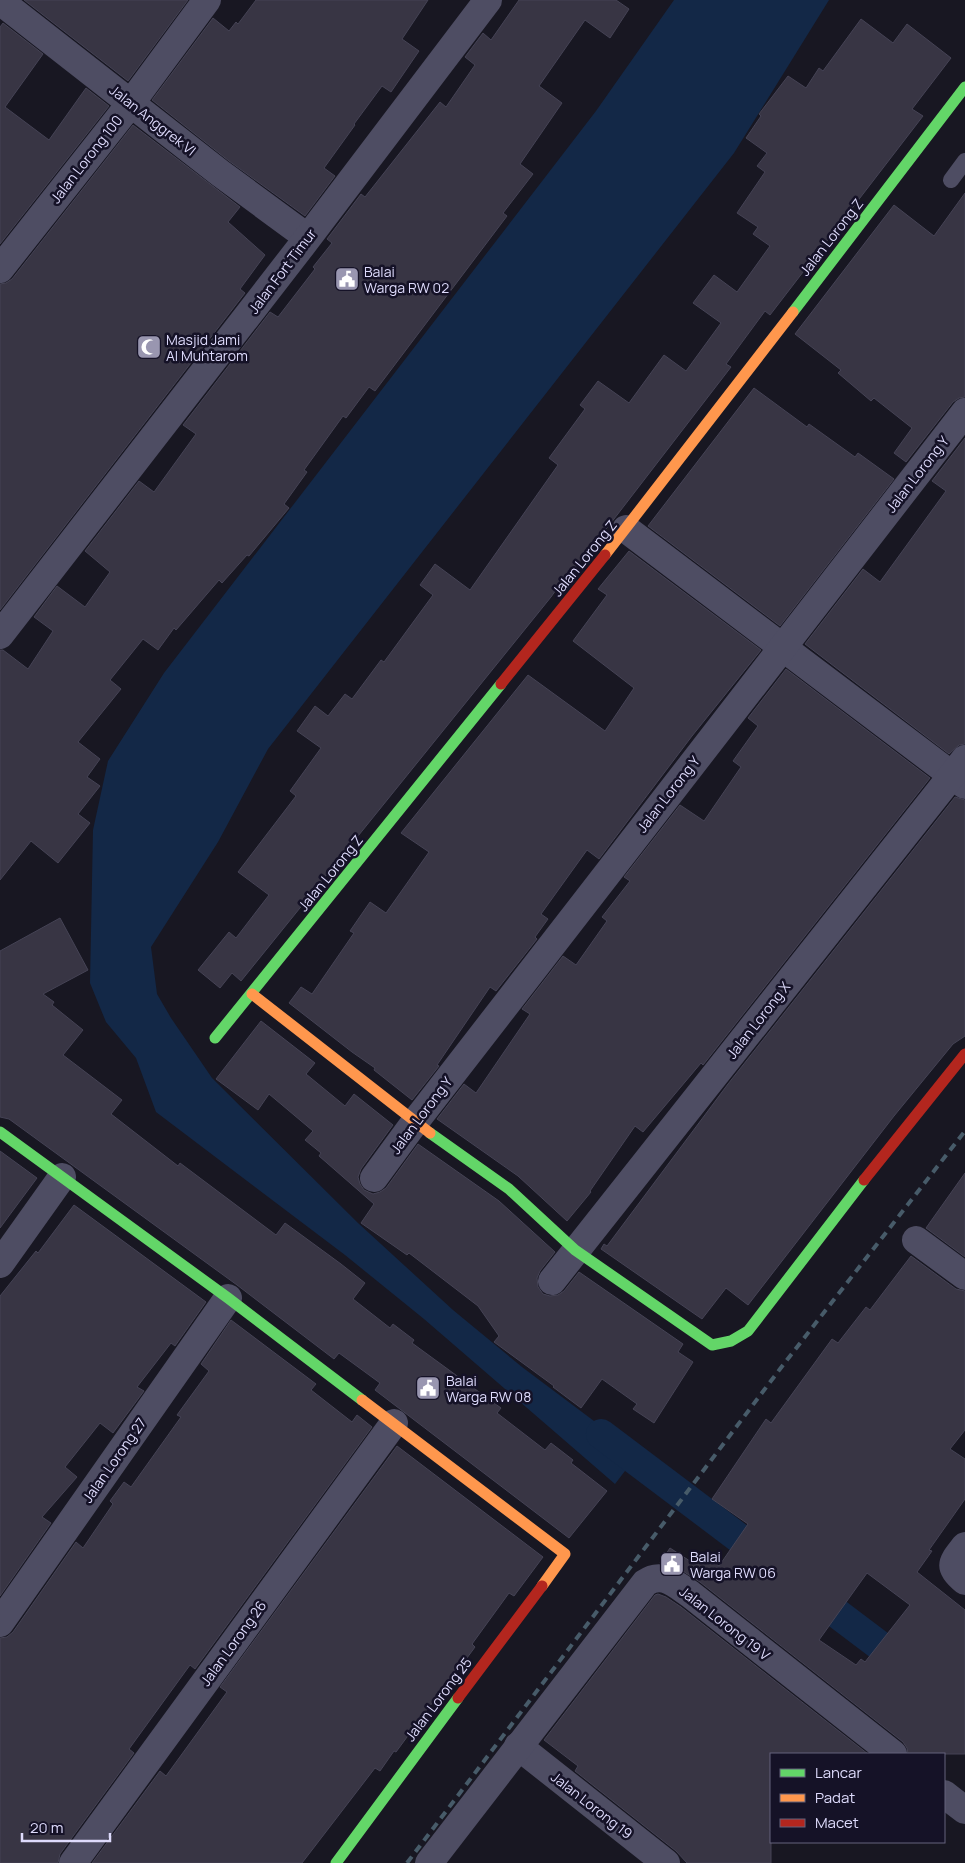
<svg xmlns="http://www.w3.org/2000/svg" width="965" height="1863" viewBox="0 0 965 1863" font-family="Manrope,sans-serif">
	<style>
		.water { fill: #132847 }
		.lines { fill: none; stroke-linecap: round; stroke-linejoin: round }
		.canal { stroke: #132847; stroke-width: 30 }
		.building { fill: #383544; stroke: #454355; fill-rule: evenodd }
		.lane { stroke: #4e4d63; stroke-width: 16 }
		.street { stroke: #4e4d63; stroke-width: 28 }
		.fast { stroke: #63d668; stroke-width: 11 }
		.slow { stroke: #ff974d; stroke-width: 11 }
		.jam { stroke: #b3261e; stroke-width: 11 }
		.rail { stroke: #475b69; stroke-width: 4; stroke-dasharray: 8 6; stroke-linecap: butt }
		.labels { text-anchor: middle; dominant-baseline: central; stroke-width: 5; stroke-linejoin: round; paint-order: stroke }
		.street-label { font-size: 14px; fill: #dedbfc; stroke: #151227 }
		.poi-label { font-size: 14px; fill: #dedbfc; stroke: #151227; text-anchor: start }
	</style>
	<rect width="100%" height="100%" fill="#181722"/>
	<path class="water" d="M674,0H829L734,153L268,749L218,842L151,947L157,994L171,1018L212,1078L358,1223L453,1310L522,1367L638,1454L615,1484L424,1319L345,1255L156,1112L136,1058L106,1022L90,983L93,830L108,761L164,673L596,111Z"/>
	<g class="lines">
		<g class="canal">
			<path d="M601,1434L772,1563"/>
			<path d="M806,1590L965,1710"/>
		</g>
	</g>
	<g class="building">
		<path d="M24,0H188L128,81Z"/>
		<path d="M256,0H428L402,39L419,51L391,92L382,86L354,124L355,125L324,168L335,176L305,216L229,161L152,100L213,18L229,31L236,22L238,24Z"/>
		<path d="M519,0H616L629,9L610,38L585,20L539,86L562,103L520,164L533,174L503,213L507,216L375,391L369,387L346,418L343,416L304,470L307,472L284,504L289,508L249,556L247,555L222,583L219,580L176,630L174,628L158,650L143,639L110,680L121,689L78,742L100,759L87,777L100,786L78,814L90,823L58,863L31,841L0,880V650H3L28,669L53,631L34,617L57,586L85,607L110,572L85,551L139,481L154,492L196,434L183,425L270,312L278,317L315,269L313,267L332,243L327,239L361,194L365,197L440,102L446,107L475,65L465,57L483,33L491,40Z"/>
		<path d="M861,19L893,43L907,24L951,58L912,109L923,116L770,315L765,311L726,364L731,367L614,519L573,570L571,569L551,597L241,981L232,973L220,988L198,970L229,932L236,938L269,895L238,872L296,796L290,791L321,748L297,731L315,706L328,716L345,694L352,699L381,660L384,662L433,595L420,585L435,564L470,590L558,465L549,458L585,409L580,405L598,381L629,403L664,355L686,371L721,323L693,303L714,275L737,292L770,246L753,234L758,227L737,213L765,172L757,166L767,153L746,138L761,116L759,114L788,76L806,88L819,68L823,71Z"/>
		<path d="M3,23L43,54L5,107L49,140L86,88L109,106L0,244V27Z"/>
		<path d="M133,125L240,207L228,222L265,255L240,289L245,293L0,610V284L6,283L12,279Z"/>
		<path d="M965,193V397L959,398L953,402L906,462L894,453L912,428L874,398L871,401L838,373L841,370L795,334L894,205L934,236Z"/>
		<path d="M754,388L807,427L809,424L855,457L858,453L894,479L780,626L648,526Z"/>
		<path d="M965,438V744L959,745L949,754L805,644L863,569L880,582L946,491L932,481Z"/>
		<path d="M629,551L761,650L692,736L599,859L587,850L541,914L548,919L535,937L537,939L496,991L490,987L437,1065L439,1066L412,1100L374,1070L375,1068L352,1052L289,1003L301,987L312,994L354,933L350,931L370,902L386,913L429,852L401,833L528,675L605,731L634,688L573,641L607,595L598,589Z"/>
		<path d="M786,669L930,778L703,1065L701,1063L643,1132L635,1126L590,1191L591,1192L567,1221L518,1176L437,1119L464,1084L476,1093L530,1014L522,1009L563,956L576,965L607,921L602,917L630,881L624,877L680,805L704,821L741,767L733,761L758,726L748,718Z"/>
		<path d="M955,797L965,800V1036L953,1044L894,1116L748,1305L726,1288L702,1319L601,1249L604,1244L607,1246L728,1084Z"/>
		<path d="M60,918L88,970L43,994L54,1002L52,1005L83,1030L63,1055L122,1100L111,1114L178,1166L180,1163L276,1235L285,1223L341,1264L365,1283L353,1299L390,1328L393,1324L414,1340L412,1343L501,1408L497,1413L545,1450L551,1443L573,1460L571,1463L607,1491L569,1538L375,1390L380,1383L339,1353L334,1359L237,1285L9,1119L0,1117V951Z"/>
		<path d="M261,1021L315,1063L306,1074L345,1106L354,1094L393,1125L361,1169L358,1177L360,1184L364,1190L373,1194L380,1192L386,1188L418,1144L499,1201L555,1252L540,1271L537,1278L538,1287L543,1294L550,1296L558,1295L564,1291L579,1272L683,1344L678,1352L693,1362L654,1423L633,1409L637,1404L602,1379L581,1408L553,1387L554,1386L494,1342L499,1336L478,1306L409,1253L407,1255L361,1223L374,1204L319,1156L321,1153L305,1140L313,1131L269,1094L258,1110L216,1079Z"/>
		<path d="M0,1151L37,1178L0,1228Z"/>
		<path d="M965,1173V1257L926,1228Z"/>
		<path d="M74,1205L206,1302L175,1346L171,1343L137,1387L144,1391L113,1433L100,1423L65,1467L77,1477L42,1517L51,1523L0,1596V1296L36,1251L38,1253Z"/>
		<path d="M911,1256L956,1289L965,1291V1430L950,1449L965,1459V1499L929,1550L932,1551L917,1572L965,1610V1754H908L907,1748L903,1742L700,1582L675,1566L660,1563L670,1548L696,1565L703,1555L719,1566L748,1524L712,1499L766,1419L771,1423L832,1339L838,1343L866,1307L870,1310ZM867,1573L910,1605L865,1662L861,1659L856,1665L819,1640Z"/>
		<path d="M231,1320L316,1384L311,1390L352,1422L357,1415L372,1427L195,1669L190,1665L129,1749L134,1753L60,1854L58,1863H0V1638L7,1637L13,1632L76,1542L83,1548L113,1504L110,1501L124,1482L131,1487L181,1417L177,1415L209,1371L201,1364Z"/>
		<path d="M397,1446L543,1557L514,1596L509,1593L472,1644L475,1647L450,1681L449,1680L396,1752L394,1751L380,1771L375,1768L302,1863H92L160,1771L166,1776L227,1692L220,1687Z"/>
		<path d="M658,1594L666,1597L681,1607L868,1754H771V1863H687L676,1851L575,1771L578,1766L544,1740L655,1595Z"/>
	</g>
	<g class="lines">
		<path class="lane" d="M951,180L965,161"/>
		<g class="street">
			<path d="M0,1L220,173L307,237"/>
			<path d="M0,269L131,103L207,0"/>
			<path d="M626,529L965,785"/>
			<path d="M0,635L300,248L488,0"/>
			<path d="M374,1178L415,1122L965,412"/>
			<path d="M916,1240L965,1276"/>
			<path d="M0,1264L62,1177"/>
			<path d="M552,1281L965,759"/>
			<path d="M965,1546C953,1562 946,1566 965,1581"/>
			<path d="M0,1623L228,1298"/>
			<path d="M518,1746L666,1863"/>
			<path d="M944,1794L965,1810"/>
			<path d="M73,1863L394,1423"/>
			<path d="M429,1863L645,1583C662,1571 675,1584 690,1594L893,1754"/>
		</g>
		<g class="fast">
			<path d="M793,312L965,87"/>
			<path d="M215,1038L501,684"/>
			<path d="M0,1132L228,1298L362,1400"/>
			<path d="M430,1133L509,1189L575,1250L712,1345L731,1341L748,1331L864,1180"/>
			<path d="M336,1863L458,1698"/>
		</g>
		<g class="slow">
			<path d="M605,555L793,312"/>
			<path d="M252,994L430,1133"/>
			<path d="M362,1400L565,1554L542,1586"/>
		</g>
		<g class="jam">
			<path d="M501,684L605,555"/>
			<path d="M864,1180L965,1054"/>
			<path d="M458,1698L542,1586"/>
		</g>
		<path class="rail" d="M407,1863L780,1369L965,1131"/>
	</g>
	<defs>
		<symbol id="civic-square" viewBox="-11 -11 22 22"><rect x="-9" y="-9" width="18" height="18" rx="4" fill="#9996b0" stroke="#151227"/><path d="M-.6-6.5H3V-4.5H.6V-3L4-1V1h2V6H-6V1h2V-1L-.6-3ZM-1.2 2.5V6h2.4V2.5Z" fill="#fff"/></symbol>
		<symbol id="mosque-square" viewBox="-11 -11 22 22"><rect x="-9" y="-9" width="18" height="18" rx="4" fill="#9996b0" stroke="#151227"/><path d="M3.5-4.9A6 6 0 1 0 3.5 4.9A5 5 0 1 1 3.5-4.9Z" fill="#fff"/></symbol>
	</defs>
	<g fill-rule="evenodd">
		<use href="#civic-square" x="333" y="265" width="28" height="28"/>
		<use href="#mosque-square" x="135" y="333" width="28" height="28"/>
		<use href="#civic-square" x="414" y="1374" width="28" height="28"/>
		<use href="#civic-square" x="658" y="1550" width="28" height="28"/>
	</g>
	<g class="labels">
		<g class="street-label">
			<text transform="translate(153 120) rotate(38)">Jalan Anggrek VI</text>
			<text transform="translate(86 159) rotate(-52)">Jalan Lorong 100</text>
			<text transform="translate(831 237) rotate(-52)">Jalan Lorong Z</text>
			<text transform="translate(282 271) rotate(-53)">Jalan Fort Timur</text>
			<text transform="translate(917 474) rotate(-52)">Jalan Lorong Y</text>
			<text transform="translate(584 558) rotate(-51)">Jalan Lorong Z</text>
			<text transform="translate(668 794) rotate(-52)">Jalan Lorong Y</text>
			<text transform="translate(330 873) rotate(-51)">Jalan Lorong Z</text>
			<text transform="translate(758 1020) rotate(-52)">Jalan Lorong X</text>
			<text transform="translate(421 1115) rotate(-53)">Jalan Lorong Y</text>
			<text transform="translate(114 1460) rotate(-55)">Jalan Lorong 27</text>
			<text transform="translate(725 1623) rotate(38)">Jalan Lorong 19 V</text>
			<text transform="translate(233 1643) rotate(-54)">Jalan Lorong 26</text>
			<text transform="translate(438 1699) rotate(-53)">Jalan Lorong 25</text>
			<text transform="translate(592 1805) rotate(38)">Jalan Lorong 19</text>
		</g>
		<g class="poi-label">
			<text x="364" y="271">Balai<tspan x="364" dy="16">Warga RW 02</tspan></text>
			<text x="166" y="339">Masjid Jami<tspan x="166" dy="16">Al Muhtarom</tspan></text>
			<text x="446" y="1380">Balai<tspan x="446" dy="16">Warga RW 08</tspan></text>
			<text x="690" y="1556">Balai<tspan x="690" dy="16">Warga RW 06</tspan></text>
		</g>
	</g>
	<rect x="770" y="1753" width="175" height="90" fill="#151227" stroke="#65627c"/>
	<rect x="780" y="1769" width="25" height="8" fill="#63d668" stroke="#65627c"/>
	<text x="815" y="1778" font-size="15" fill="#dedbfc">Lancar</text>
	<rect x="780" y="1794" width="25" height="8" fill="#ff974d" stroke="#65627c"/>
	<text x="815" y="1803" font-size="15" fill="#dedbfc">Padat</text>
	<rect x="780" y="1819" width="25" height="8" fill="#b3261e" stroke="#65627c"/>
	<text x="815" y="1828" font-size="15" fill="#dedbfc">Macet</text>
	<path d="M22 1833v8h88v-8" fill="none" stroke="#dedbfc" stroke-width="2.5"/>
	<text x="30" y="1833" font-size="15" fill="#dedbfc" stroke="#151227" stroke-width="4" paint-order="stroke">20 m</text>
</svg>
